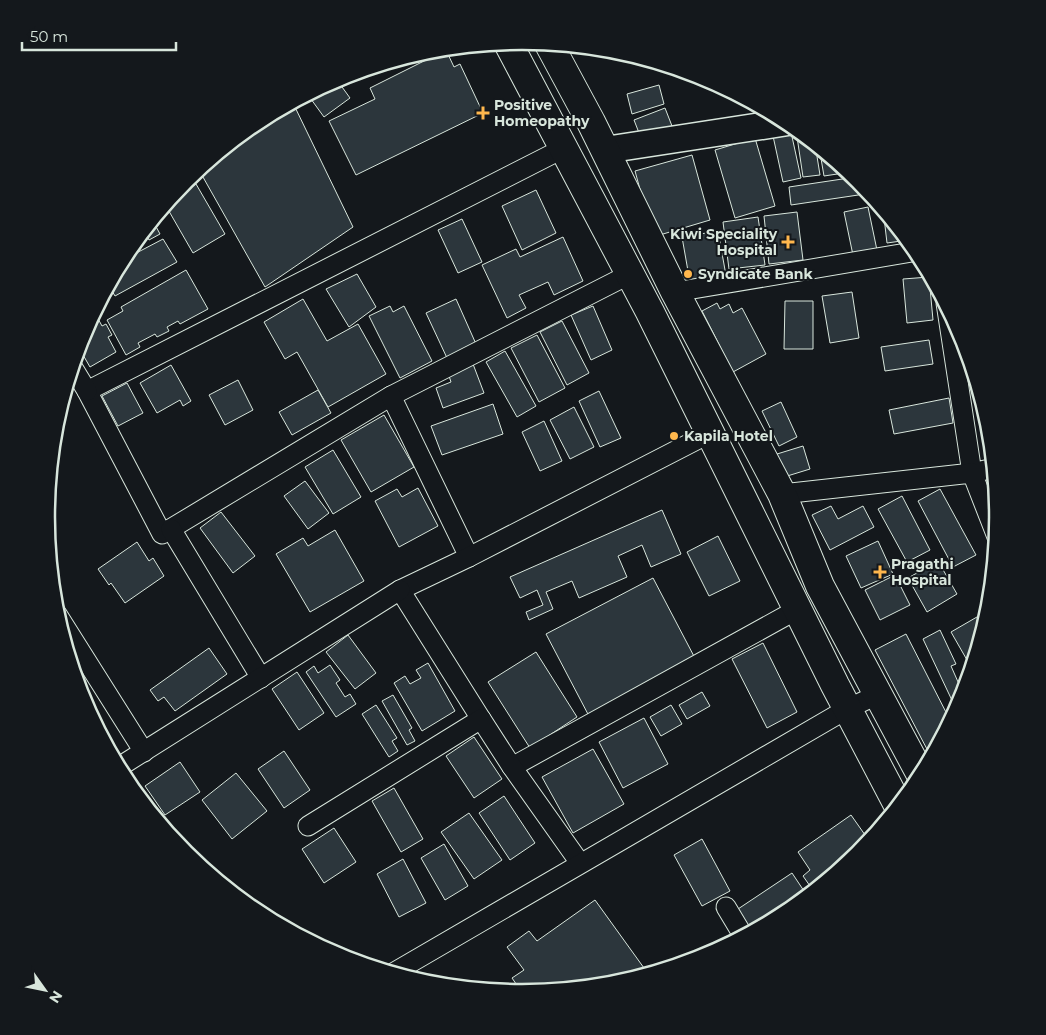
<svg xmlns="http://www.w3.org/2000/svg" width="1046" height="1035" viewBox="0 0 1046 1035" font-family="Montserrat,sans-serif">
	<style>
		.building { fill: #2c363c; stroke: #d8e6dc }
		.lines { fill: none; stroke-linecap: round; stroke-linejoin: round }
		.street-casing { stroke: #d8e6dc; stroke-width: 21 }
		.secondary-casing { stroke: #d8e6dc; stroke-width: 29 }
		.primary-casing { stroke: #d8e6dc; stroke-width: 30 }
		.street { stroke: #14181c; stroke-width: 19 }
		.secondary { stroke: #14181c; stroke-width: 26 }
		.primary { stroke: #14181c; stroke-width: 28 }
		.poi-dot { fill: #ffb74d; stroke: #14181c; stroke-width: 2 }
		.labels { text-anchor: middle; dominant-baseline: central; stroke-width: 4; stroke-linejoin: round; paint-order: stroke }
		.poi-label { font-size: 14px; font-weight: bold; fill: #d8e6dc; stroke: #14181c; text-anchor: start }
		.rim { fill: none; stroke: #d8e6dc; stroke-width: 2.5 }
	</style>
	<rect width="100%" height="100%" fill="#14181c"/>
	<g class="building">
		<path d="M446,50L454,67L460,64L483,113L356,175L329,121L375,99L370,88Z"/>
		<path d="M337,80L350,98L324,117L308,95Z"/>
		<path d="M659,85L664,104L632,114L627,94Z"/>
		<path d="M293,103L353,227L265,287L199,170L259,121Z"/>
		<path d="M665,108L672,126L641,138L634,120Z"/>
		<path d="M797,129L815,144L820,175L803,177L796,130Z"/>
		<path d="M791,132L801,178L783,182L773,136Z"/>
		<path d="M755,138L775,206L735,218L715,150Z"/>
		<path d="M819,147L843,167L844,173L824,176Z"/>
		<path d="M692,155L710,220L653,237L635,171Z"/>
		<path d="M848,171L864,185L865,194L791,205L789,187L849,178Z"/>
		<path d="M196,184L225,234L193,253L166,206L171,199Z"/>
		<path d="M536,190L556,233L522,250L502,206Z"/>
		<path d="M868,207L878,255L854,260L844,212Z"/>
		<path d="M883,209L908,240L887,243Z"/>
		<path d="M797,212L803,260L769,264L764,216Z"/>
		<path d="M758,217L765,265L729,269L723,222Z"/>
		<path d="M462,219L482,262L458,273L438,230Z"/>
		<path d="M153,221L160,234L149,240L146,234L140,237Z"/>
		<path d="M718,231L727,281L691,288L682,237Z"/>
		<path d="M563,237L583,281L554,295L548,282L519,295L526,308L507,318L482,265L516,249L520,257Z"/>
		<path d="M163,239L177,262L115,296L109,286L123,260Z"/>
		<path d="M186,270L208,309L180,324L178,321L167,327L169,331L157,337L155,334L138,343L140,347L126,355L107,320L123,311L121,307Z"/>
		<path d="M357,274L376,307L349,327L326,289Z"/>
		<path d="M929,277L933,320L907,323L903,279Z"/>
		<path d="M852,292L859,338L830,343L822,296Z"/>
		<path d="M303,299L327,341L358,324L386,374L328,407L297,352L285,359L264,322Z"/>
		<path d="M456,299L476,344L447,358L426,313Z"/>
		<path d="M785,301H813V349H784Z"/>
		<path d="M717,303L720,309L729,304L733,313L742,308L766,354L733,372L702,311Z"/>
		<path d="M390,306L393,312L404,306L432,361L400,378L369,316Z"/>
		<path d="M593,306L612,350L591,360L571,315Z"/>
		<path d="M95,313L102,326L106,324L112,335L108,337L116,352L90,367L79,348L83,335Z"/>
		<path d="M562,321L589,373L567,385L540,332Z"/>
		<path d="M537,335L565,388L539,402L511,348Z"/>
		<path d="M929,340L933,364L885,371L881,347Z"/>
		<path d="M505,351L536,406L517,417L486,362Z"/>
		<path d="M473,364L484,393L443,408L436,388L451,382L448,373Z"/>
		<path d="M171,365L191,401L183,406L180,400L157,413L140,383Z"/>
		<path d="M238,380L253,410L225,425L209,395Z"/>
		<path d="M127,383L143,413L118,426L102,396Z"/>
		<path d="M318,390L331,413L292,435L279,412Z"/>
		<path d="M599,391L621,438L600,447L579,401Z"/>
		<path d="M949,398L953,423L894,434L889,410Z"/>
		<path d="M781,402L797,437L779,446L762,411Z"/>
		<path d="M493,404L503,434L442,455L431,426Z"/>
		<path d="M574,407L594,447L570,459L550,420Z"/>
		<path d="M384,415L414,467L371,492L341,440Z"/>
		<path d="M544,421L562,461L540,471L522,432Z"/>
		<path d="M803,446L810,469L784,477L777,454Z"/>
		<path d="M333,450L361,497L333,514L305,467Z"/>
		<path d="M305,481L329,513L308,529L284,496Z"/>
		<path d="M418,488L438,526L399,547L375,501L397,489L402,497Z"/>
		<path d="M940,489L976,555L953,567L918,501Z"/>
		<path d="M902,496L930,550L907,562L878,509Z"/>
		<path d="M831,506L838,519L863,506L874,527L830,550L812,515Z"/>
		<path d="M662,510L681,554L651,567L642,545L618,556L627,577L579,598L572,581L546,592L553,609L529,620L526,612L543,605L537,590L520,598L510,577Z"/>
		<path d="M221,512L255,556L233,573L200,528Z"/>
		<path d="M335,530L364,581L310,612L276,554L303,538L308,546Z"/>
		<path d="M718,536L740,581L709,596L687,552Z"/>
		<path d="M878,541L893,574L861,588L846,556Z"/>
		<path d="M137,542L149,561L153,558L164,576L125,603L111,583L109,585L98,569Z"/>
		<path d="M938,561L957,594L927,612L908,578Z"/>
		<path d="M895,575L910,605L880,620L865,590Z"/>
		<path d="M653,578L697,662L590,718L546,634Z"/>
		<path d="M989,610L990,611L973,666L971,667L951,632Z"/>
		<path d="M940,630L956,664L951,666L962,691L966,689L963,700L957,711L923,639Z"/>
		<path d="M906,634L951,722L937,749L929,753L875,650Z"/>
		<path d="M348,635L376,673L355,689L326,652Z"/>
		<path d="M763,643L797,712L767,728L732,659Z"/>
		<path d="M209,648L227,674L175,711L164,697L158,701L150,690Z"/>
		<path d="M536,652L577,717L530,748L488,682Z"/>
		<path d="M428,663L455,711L422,731L394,683L405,676L410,684L421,678L416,670Z"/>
		<path d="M330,665L340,680L336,683L345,697L350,694L356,704L336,717L306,672L314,666L318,673Z"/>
		<path d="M297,672L324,713L299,730L272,689Z"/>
		<path d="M702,692L710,706L687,719L679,705Z"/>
		<path d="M393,695L412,728L409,730L415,741L407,745L382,701Z"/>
		<path d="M376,705L397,738L392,741L398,751L389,757L362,714Z"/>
		<path d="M671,705L682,724L661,736L650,717Z"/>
		<path d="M644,718L668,764L623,788L599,742Z"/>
		<path d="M474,737L502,779L474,798L446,756Z"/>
		<path d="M593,749L624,804L573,833L542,777Z"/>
		<path d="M284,751L310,790L284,808L258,769Z"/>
		<path d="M180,762L200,792L165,815L145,786Z"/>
		<path d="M236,773L267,811L232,839L202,800Z"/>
		<path d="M394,788L423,839L401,852L372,801Z"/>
		<path d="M504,796L535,843L510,860L479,813Z"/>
		<path d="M469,813L502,860L474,879L441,832Z"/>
		<path d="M851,815L870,842L860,854L820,887L816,881L810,886L803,876L810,870L798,852Z"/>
		<path d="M334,828L356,862L324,883L302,849Z"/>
		<path d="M702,839L730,891L702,906L674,855Z"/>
		<path d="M444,844L468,886L445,900L421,858Z"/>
		<path d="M403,859L426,903L399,917L377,874Z"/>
		<path d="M792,873L808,897L787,914L750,934L735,911Z"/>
		<path d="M595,900L644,968L620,983L616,985L523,994L512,978L524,970L507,947L529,931L537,941Z"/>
	</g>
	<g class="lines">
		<defs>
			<g id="street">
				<path d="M564,148L87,391L162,534L391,396L630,274"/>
				<path d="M675,292L918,251"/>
				<path d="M946,303L972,473L994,468"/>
				<path d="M73,368L87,391"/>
				<path d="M391,396L469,557"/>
				<path d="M782,494L972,473L997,537"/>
				<path d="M171,529L261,678"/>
				<path d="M57,614L144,752"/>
				<path d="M481,719L400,590L469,557L710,433"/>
				<path d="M119,767L400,590"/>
				<path d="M512,767L798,609"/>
				<path d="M308,826L481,719L512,767L580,863"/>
				<path d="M726,907L744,937"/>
				<path d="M393,973L847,709L879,694"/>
			</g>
			<path id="secondary" d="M605,150L788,122"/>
			<g id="primary">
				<path d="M508,43L650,312L835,685L899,807"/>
				<path d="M549,44L591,122L675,292L782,494L820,586L922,777"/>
			</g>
		</defs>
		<use href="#street" class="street-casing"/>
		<use href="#secondary" class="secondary-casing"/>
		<use href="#primary" class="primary-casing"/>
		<use href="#street" class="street"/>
		<use href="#secondary" class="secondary"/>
		<use href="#primary" class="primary"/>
	</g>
	<g class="poi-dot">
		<path d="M480.5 105.5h5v5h5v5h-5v5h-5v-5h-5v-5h5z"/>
		<path d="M785.5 234.5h5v5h5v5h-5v5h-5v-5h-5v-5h5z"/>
		<circle cx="688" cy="274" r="5"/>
		<circle cx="674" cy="436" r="5"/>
		<path d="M877.5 564.5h5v5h5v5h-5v5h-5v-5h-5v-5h5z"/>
	</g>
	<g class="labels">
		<g class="poi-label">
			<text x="494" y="105">Positive<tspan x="494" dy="16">Homeopathy</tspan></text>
			<text x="777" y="234" text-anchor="end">Kiwi Speciality<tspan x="777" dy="16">Hospital</tspan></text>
			<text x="698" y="274">Syndicate Bank</text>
			<text x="684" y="436">Kapila Hotel</text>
			<text x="891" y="564">Pragathi<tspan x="891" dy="16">Hospital</tspan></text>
		</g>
	</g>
	<path d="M0 0H1046V1035H0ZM55 517a467 467 0 1 1 934 0a467 467 0 1 1-934 0Z" fill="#14181c" fill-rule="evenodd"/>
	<path class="rim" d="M55 517a467 467 0 1 1 934 0a467 467 0 1 1-934 0Z"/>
	<g transform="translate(45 990) rotate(123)" stroke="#14181c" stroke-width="4" paint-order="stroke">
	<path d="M0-4L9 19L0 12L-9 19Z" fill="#d8e6dc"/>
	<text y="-8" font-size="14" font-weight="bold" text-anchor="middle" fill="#d8e6dc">N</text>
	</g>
	<path d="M22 42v8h154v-8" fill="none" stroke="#d8e6dc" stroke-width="2.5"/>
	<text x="30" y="42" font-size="15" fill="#d8e6dc" stroke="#14181c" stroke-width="4" paint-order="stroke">50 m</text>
</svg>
